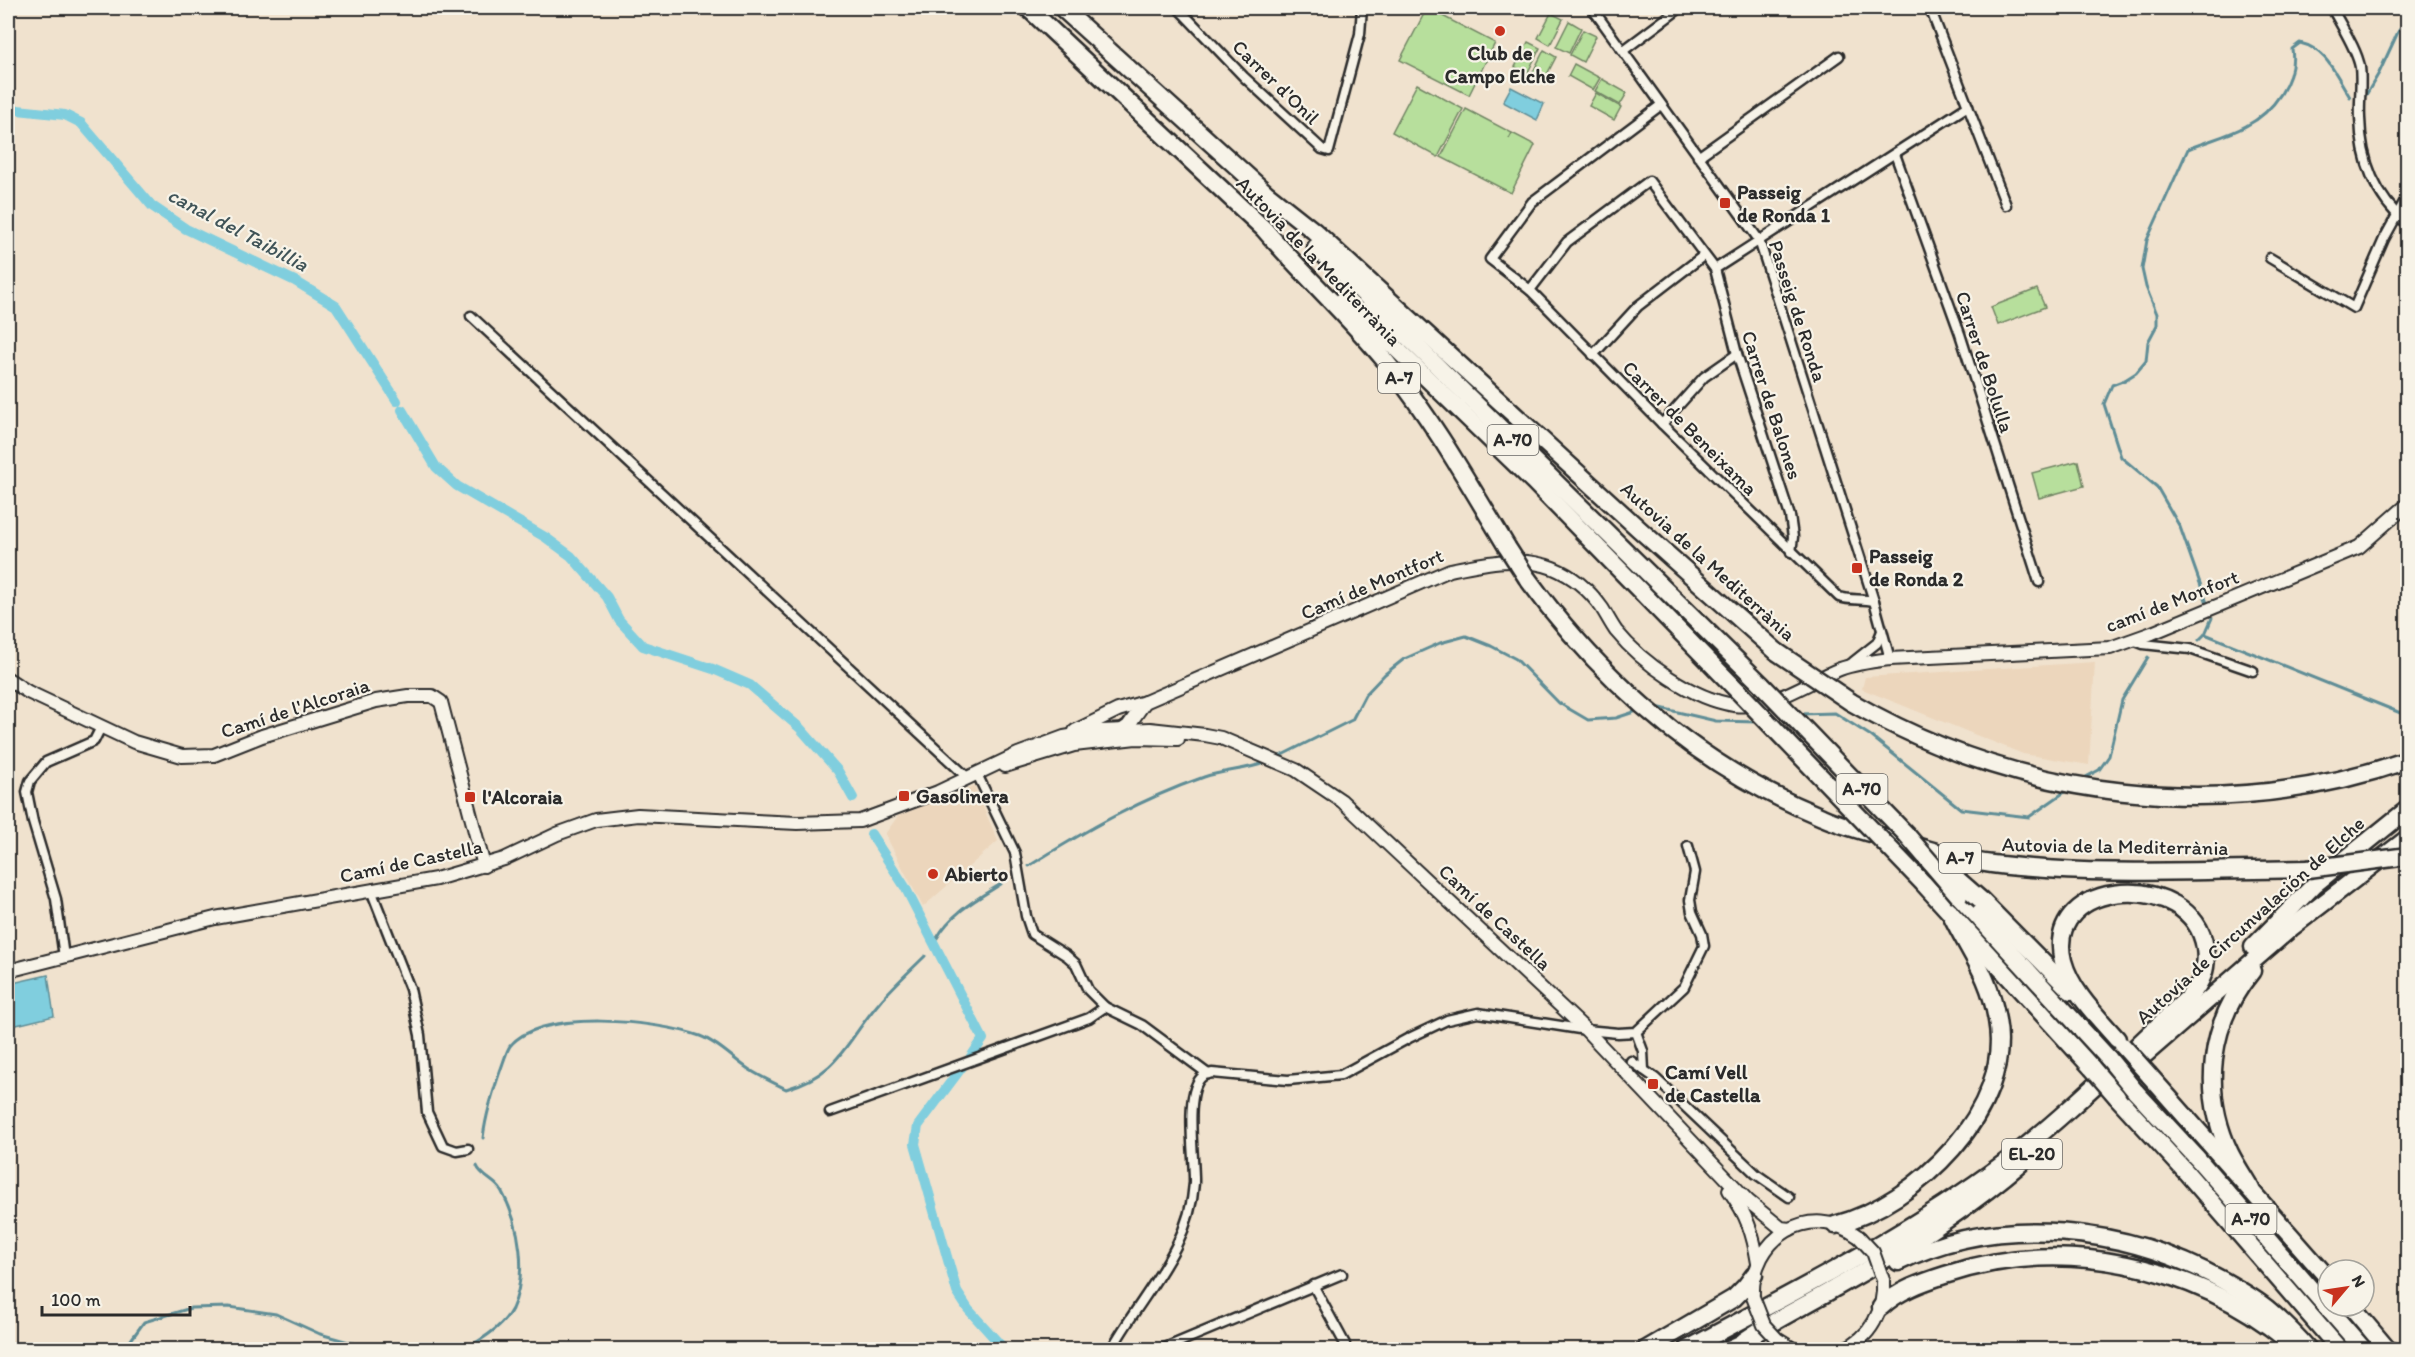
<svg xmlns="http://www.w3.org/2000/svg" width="2415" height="1357" viewBox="0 0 2415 1357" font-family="Itim,sans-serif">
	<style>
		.built { fill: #ecd6bc }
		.green { fill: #b7df9c; stroke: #718564; stroke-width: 1.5 }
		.water { fill: #80cede; stroke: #5e8d96; stroke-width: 1.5 }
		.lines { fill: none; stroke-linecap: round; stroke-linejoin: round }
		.stream { stroke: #5e8d96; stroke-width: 3 }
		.canal { stroke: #80cede; stroke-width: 10 }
		.street-casing { stroke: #2b2b2b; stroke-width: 13 }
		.secondary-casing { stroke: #2b2b2b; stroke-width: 16 }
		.highway-casing { stroke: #2b2b2b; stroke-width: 21 }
		.street { stroke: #f7f3e8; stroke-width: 8 }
		.secondary { stroke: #f7f3e8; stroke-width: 12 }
		.highway { stroke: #f7f3e8; stroke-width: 16 }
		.secondary-bridge-casing { stroke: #2b2b2b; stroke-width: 16; stroke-linecap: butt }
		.highway-bridge-casing { stroke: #2b2b2b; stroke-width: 21; stroke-linecap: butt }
		.secondary-bridge { stroke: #f7f3e8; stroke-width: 12 }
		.highway-bridge { stroke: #f7f3e8; stroke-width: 16 }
		.poi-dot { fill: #c8321e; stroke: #f7f3e8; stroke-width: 2 }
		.labels { text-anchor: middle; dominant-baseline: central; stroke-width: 4.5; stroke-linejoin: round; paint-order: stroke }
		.shield { fill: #f7f3e8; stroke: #686764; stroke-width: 1.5 }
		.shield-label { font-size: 18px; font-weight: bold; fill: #2b2b2b }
		.poi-label { font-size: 20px; font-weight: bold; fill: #2b2b2b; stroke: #f7f3e8; text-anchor: start }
		.street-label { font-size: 20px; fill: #2b2b2b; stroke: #f7f3e8 }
		.water-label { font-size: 21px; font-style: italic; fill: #405458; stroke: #f7f3e8 }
	</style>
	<rect width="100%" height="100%" fill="#f0e2ce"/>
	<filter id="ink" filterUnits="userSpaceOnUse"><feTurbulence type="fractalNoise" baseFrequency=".0167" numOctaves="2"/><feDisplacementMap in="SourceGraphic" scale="12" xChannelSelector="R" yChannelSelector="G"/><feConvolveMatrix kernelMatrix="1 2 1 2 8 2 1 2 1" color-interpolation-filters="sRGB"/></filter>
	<g filter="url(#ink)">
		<g class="built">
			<path d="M2095,662L2089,765L2023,754L1862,689L1865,677Z"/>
			<path d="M974,786L998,841L923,907L885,834L898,816Z"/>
		</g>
		<g class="green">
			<path d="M1427,8L1495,43L1469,95L1400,60Z"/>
			<path d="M1551,13L1563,19L1550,45L1538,38Z"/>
			<path d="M1569,21L1581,28L1569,53L1556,47Z"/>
			<path d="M1583,30L1596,36L1583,62L1570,55Z"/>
			<path d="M1528,42L1540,48L1527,74L1515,67Z"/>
			<path d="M1544,50L1556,57L1543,82L1531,76Z"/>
			<path d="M1574,64L1600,78L1593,90L1568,76Z"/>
			<path d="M1602,79L1627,93L1620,105L1595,91Z"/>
			<path d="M1417,84L1463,109L1438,157L1392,132Z"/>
			<path d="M1596,93L1621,107L1614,120L1589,106Z"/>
			<path d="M1466,109L1512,133L1509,139L1512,133L1535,145L1511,193L1441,157Z"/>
			<path d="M2037,289L2045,307L1998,325L1991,307Z"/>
			<path d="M2078,461L2084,486L2039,498L2032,473Z"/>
		</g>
		<g class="water">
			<path d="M1511,87L1544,104L1537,120L1503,102Z"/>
			<path d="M48,975L54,1016L8,1027V984Z"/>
		</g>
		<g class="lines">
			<g class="stream">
				<path d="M2366,95L2379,73L2398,32L2408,17"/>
				<path d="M2207,603L2180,527L2157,487L2121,457L2104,404L2112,385L2125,380L2136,373L2146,361L2148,342L2157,325V314L2146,287L2142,269L2147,240L2188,149C2207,141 2228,136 2246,126C2273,112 2297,80 2292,49L2300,43C2327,49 2336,76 2350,97"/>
				<path d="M2205,634L2212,618"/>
				<path d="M2199,640L2205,634L2408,716"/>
				<path d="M1652,706L1716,721L1758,722"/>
				<path d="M1800,714L1835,713L1871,736L1961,809L2029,817L2069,789"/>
				<path d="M1278,757L1352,720L1365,695L1385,674L1404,659L1440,643L1466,636L1491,646L1516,659L1559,703L1588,720L1616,718L1640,710"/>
				<path d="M2084,778L2099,770L2109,756L2122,700L2148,657"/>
				<path d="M1029,866C1086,830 1141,799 1204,777C1225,770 1247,770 1267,762"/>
				<path d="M937,938C951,913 977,899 1001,884"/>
				<path d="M483,1138C486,1112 494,1088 503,1063C505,1058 507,1050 510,1046C541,1008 658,1021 700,1036C719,1043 733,1059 750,1070C761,1077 774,1083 786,1089C840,1074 846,1041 879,1003C893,986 910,971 925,956"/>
				<path d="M127,1350L128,1344L144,1322L191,1308L229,1307L276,1314L320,1334L377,1350"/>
				<path d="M463,1350C480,1341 503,1327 512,1309C528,1274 520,1225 502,1192C497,1181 481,1177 477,1166"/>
			</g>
			<g class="canal">
				<path d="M8,109L65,115L81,123L152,206L186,229L295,281L336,306L397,401"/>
				<path d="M402,410L436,467L457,486L545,537L571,556L607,597L619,620L643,646L713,669L750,685L800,728L838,771L853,798"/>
				<path d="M871,834L905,887L983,1039L968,1061"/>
				<path d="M962,1067L918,1126L915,1144L957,1292L968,1309L1005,1350"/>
			</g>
			<defs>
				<g id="street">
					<path d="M1178,8L1244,77L1322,149L1329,151L1360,34L1362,8"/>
					<path d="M1592,8L1759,240L1874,601L1890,659"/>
					<path d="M1930,8L2006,205"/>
					<path d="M2332,8C2340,24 2357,49 2360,67C2362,83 2359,101 2360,118C2361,162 2375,196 2408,225"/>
					<path d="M1624,50L1680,8"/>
					<path d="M1661,105L1532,202L1490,259L1530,290L1662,424L1839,597C1851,601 1862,598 1874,601"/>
					<path d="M1895,154L1960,334L2039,582"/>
					<path d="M1698,157L1839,56"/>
					<path d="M2270,258L2354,308L2384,239L2408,195"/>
					<path d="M1715,269L1968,106"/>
					<path d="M1530,290L1567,242L1649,181L1715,269L1737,354L1790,516L1793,537L1791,552"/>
					<path d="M471,316L968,778"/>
					<path d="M1593,355L1638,306L1703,256"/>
					<path d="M1662,424L1704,377L1737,354"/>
					<path d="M2133,640L2143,644L2190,649L2253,671"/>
					<path d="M1853,662L1877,643L1882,631"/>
					<path d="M977,774L1015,853L1026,916L1032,934L1067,956L1076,964L1088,990L1105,1007L1142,1025L1208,1074"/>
					<path d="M371,890L410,989L420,1035L427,1112L443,1146L457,1151L468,1149"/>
					<path d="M64,957L56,899L33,822L27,792L30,781L46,762L94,741L101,727"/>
					<path d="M1636,1032L1643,1051L1644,1070"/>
					<path d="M1631,1061L1655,1078L1756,1174L1789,1197"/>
					<path d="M830,1112L1089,1018L1105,1007"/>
					<path d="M1313,1285L1345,1344"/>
					<path d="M1111,1350C1141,1295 1190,1249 1194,1183C1195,1160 1183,1090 1203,1076C1206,1074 1209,1074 1212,1073L1288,1080L1341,1075L1409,1038L1447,1020L1478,1013L1586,1030L1618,1033L1636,1032L1684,987L1704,946L1702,934L1692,912L1690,900L1695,872L1688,846"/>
					<path d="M1160,1350L1342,1274"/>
				</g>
				<g id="secondary">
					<path d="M8,679L28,692L134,742L182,756L214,755L262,736L376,701L408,696H432L441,702L484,866"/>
					<path d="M1075,731L1118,710L1145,702L1450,570C1484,563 1519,555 1553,568C1573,576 1590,591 1602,608C1607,616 1611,624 1616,631C1642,663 1693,699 1734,705C1771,710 1807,682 1840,669C1856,663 1874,661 1890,659L2110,648L2152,633L2359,547L2408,504"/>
					<path d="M1121,731L1128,726L1145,702"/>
					<path d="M1005,766L1074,745L1136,738L1178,739"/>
					<path d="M8,971L215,918L436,879L504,859L557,834L596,820L638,815L797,823L860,821L938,792L1018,754L1064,737L1101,731L1150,729L1205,735L1221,738L1296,770L1342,801L1586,1030L1748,1201L1781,1228L1790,1229"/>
					<path d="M1729,1190C1747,1215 1753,1233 1758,1263"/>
					<path d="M1753,1297C1750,1238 1810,1200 1859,1237"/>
					<path d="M1777,1339L1795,1350"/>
					<path d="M1842,1350C1871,1338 1885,1310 1883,1280"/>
				</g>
				<g id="highway">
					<path d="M1028,8L1264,229C1303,275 1349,316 1387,363C1433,420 1469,484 1507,547"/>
					<path d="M1062,8L1266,193L1314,231L1639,529L1777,652"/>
					<path d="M1316,247L1762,685"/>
					<path d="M1344,298L1533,481L1739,692"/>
					<path d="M1527,578C1603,682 1701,768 1822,817C1847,828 1873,834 1899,841C1930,850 1960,860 1992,864C2093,877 2206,870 2308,869"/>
					<path d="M1851,702C2019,799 2222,825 2408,760"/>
					<path d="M1923,883L2092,1068"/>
					<path d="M1959,896L2109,1059"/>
					<path d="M1981,900L2071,991"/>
					<path d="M2253,947L2315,884L2408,809"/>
					<path d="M2126,1071L2291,928L2408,838"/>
					<path d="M2149,1075L2328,1278"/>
					<path d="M2135,1091L2197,1158L2364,1350"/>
					<path d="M2117,1097L2186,1172L2340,1350"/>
					<path d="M2251,1189C2244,1177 2236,1165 2230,1153C2201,1092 2209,1023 2252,971"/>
					<path d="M1835,1225C1916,1204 2014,1110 1997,1020C1989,973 1969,953 1950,912"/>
					<path d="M1898,1262C2000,1212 2127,1227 2224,1281C2240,1290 2256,1299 2270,1311C2284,1323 2297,1336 2309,1350"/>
					<path d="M2351,1306L2388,1350"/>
					<path d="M1881,1307C1897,1291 1923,1282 1945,1275C2062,1236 2194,1264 2288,1341"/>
					<path d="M1744,1341C1773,1320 1805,1306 1835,1288C1900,1252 1964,1212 2021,1163"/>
					<path d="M1645,1350L1734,1298L1745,1287L1754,1275"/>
					<path d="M1686,1350C1793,1292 1905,1237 2003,1164C2069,1114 2128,1053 2189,997C2202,982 2208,969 2205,948C2193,868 2042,877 2063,961C2071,991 2097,1016 2117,1039"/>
					<path d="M1727,1350L1753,1338"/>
				</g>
			</defs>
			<use href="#street" class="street-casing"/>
			<use href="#secondary" class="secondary-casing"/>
			<use href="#highway" class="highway-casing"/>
			<use href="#street" class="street"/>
			<use href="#secondary" class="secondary"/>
			<use href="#highway" class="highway"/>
			<defs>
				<g id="secondary-bridge">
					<path d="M1859,1237L1873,1252L1883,1280"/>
					<path d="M1753,1297L1764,1325L1777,1339"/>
				</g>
				<g id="highway-bridge">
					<path d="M1507,547L1527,578"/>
					<path d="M1777,652L1851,702"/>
					<path d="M1762,685L1906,834L1959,896"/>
					<path d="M1739,692L1923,883"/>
					<path d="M2308,869L2408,856"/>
					<path d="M1950,873L1981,900"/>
					<path d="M2123,1046L2149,1075"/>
					<path d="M2109,1059L2135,1091"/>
					<path d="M2092,1068L2117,1097"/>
				</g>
			</defs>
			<use href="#secondary-bridge" class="secondary-bridge-casing"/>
			<use href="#highway-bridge" class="highway-bridge-casing"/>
			<use href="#secondary-bridge" class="secondary-bridge"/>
			<use href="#highway-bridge" class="highway-bridge"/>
		</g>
	</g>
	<g class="poi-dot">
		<circle cx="1500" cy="31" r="6"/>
		<rect x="1719" y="197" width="12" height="12" rx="3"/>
		<rect x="1851" y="562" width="12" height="12" rx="3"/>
		<rect x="898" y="790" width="12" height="12" rx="3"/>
		<rect x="464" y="791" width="12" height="12" rx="3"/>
		<circle cx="933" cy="874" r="6"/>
		<rect x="1647" y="1078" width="12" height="12" rx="3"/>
	</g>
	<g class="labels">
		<g class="shield">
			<rect x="1378" y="363" width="42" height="30" rx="4.5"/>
			<rect x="1487.5" y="425" width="51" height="30" rx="4.5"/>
			<rect x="1836.5" y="774" width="51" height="30" rx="4.5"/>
			<rect x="1939" y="843" width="42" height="30" rx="4.5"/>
			<rect x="2002" y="1139" width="60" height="30" rx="4.5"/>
			<rect x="2225.5" y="1204" width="51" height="30" rx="4.5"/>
		</g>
		<g class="shield-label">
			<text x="1399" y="378">A-7</text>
			<text x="1513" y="440">A-70</text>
			<text x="1862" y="789">A-70</text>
			<text x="1960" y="858">A-7</text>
			<text x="2032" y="1154">EL-20</text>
			<text x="2251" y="1219">A-70</text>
		</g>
		<g class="poi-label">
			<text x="1500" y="53" text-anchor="middle">Club de<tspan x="1500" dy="23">Campo Elche</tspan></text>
			<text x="1737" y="192">Passeig<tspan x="1737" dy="23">de Ronda 1</tspan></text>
			<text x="1869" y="556">Passeig<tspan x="1869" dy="23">de Ronda 2</tspan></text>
			<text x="916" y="796">Gasolinera</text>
			<text x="482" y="797">l'Alcoraia</text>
			<text x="945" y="874">Abierto</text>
			<text x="1665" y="1072">Camí Vell<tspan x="1665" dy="23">de Castella</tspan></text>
		</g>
		<g class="street-label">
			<text transform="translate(1276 82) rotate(44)">Carrer d'Onil</text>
			<text transform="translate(1319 261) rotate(46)">Autovia de la Mediterrània</text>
			<text transform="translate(1798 311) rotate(72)">Passeig de Ronda</text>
			<text transform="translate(1985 362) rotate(72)">Carrer de Bolulla</text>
			<text transform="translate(1772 405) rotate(72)">Carrer de Balones</text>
			<text transform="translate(1690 428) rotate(45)">Carrer de Beneixama</text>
			<text transform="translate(1708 561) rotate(42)">Autovia de la Mediterrània</text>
			<text transform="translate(1372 584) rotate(-23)">Camí de Montfort</text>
			<text transform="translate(2172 601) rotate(-21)">camí de Monfort</text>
			<text transform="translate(295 708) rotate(-18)">Camí de l'Alcoraia</text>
			<text transform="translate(2115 846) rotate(1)">Autovia de la Mediterrània</text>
			<text transform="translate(411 861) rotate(-12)">Camí de Castella</text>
			<text transform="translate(1495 917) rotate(43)">Camí de Castella</text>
			<text transform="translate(2250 920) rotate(-42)">Autovía de Circunvalación de Elche</text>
		</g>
		<g class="water-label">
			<text transform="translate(238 229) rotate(28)">canal del Taibillia</text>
		</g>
	</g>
	<rect width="2415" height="1357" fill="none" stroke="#f7f3e8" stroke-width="30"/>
	<rect x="15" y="15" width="2385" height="1327" fill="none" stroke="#2b2b2b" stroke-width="2" filter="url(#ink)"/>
	<g transform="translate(2346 1288) rotate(61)"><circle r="28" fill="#f7f3e8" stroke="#a5a39c" stroke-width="1.5"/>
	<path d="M0-4.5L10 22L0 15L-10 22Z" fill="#c8321e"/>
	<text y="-9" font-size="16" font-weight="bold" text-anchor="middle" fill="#2b2b2b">N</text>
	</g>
	<path d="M42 1306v9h148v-9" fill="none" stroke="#2b2b2b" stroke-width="3"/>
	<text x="51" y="1306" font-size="18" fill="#2b2b2b" stroke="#f7f3e8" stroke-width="4.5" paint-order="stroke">100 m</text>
</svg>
